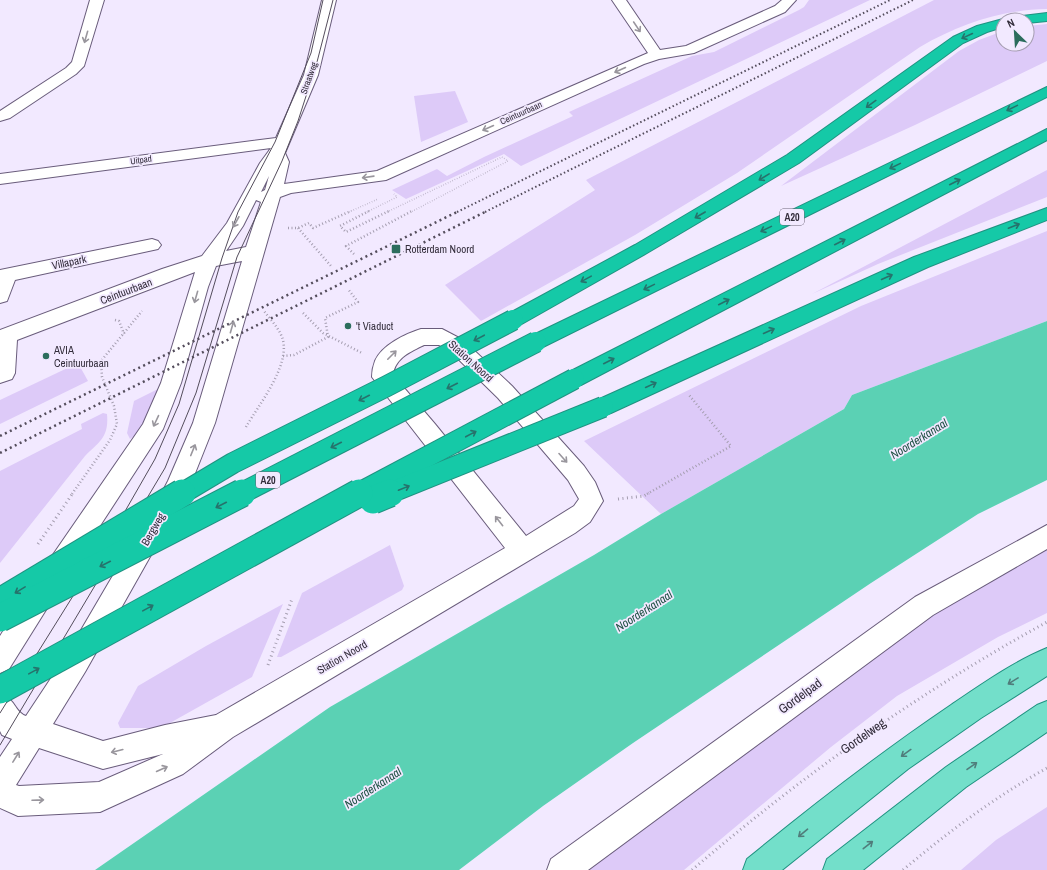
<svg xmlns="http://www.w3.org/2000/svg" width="1047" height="870" viewBox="0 0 1047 870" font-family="'Archivo Narrow',sans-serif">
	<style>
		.green { fill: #ddcaf8 }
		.water { fill: #5bd1b4 }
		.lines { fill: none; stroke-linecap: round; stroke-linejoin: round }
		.minor-casing { stroke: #695c7b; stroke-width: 2 }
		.major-casing { stroke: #209281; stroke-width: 2 }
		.highway-casing { stroke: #209281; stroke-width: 2 }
		.path-far2 { stroke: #a59eb0; stroke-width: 1.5; stroke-dasharray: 0.5 2; stroke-linecap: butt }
		.path-far1 { stroke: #a59eb0; stroke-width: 2.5; stroke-dasharray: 1 2.5; stroke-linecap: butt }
		.path { stroke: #a59eb0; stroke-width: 3; stroke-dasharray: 1 3.5; stroke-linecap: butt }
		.minor { fill: #fff; fill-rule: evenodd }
		.major { fill: #73dfca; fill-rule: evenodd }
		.highway { fill: #15c9a7; fill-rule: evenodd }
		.tram { stroke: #544d5c; stroke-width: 1 }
		.rail-far1 { stroke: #544d5c; stroke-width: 2; stroke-dasharray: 1.5 2.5; stroke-linecap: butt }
		.rail { stroke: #544d5c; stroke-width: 2.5; stroke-dasharray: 2 3.5; stroke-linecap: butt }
		.highway-bridge-far1-casing { stroke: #209281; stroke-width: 22; stroke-linecap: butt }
		.highway-bridge-casing { stroke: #209281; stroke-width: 29; stroke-linecap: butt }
		.highway-bridge-far1 { stroke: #15c9a7; stroke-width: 20 }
		.highway-bridge { stroke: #15c9a7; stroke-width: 27 }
		.oneway { stroke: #99969d }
		.oneway2 { stroke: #26736c }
		.oneway3 { stroke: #507d7b }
		.poi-dot { fill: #2c6d5d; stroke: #f2e9ff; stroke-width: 1.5 }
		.labels { text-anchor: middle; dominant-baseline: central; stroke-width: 3.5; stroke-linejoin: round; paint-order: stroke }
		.far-street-label { font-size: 9px; fill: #332d3b; stroke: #f2e9ff }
		.shield { fill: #f2e9ff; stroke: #6c6576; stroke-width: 1 }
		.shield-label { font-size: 10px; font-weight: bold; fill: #332d3b }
		.poi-label { font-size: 11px; fill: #332d3b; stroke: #f2e9ff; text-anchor: start }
		.street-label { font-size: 11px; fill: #332d3b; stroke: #f2e9ff }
		.water-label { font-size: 12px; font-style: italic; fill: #1f5144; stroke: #f2e9ff }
		.near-street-label { font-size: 13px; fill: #332d3b; stroke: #f2e9ff }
	</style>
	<rect width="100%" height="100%" fill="#f2e9ff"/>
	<g class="green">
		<path d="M809,0H870L521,166L504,154L406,199L392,190L437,169L447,176L484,157L573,116L569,112L692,56L714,52L799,10L804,7Z"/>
		<path d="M934,0H1047V9C1000,10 960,24 920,47L737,173L635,235L481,321L445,285L595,190L586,180Z"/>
		<path d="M1047,24V61L915,125L781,186L959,51L979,40L1003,31V44H1027V26Z"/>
		<path d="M455,91L468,122L421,142L414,96Z"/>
		<path d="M1047,170V197L878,264L812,294Z"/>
		<path d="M1047,231V321L852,395L844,409L661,514L584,441L861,306Z"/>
		<path d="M78,363L88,381L0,424V400Z"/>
		<path d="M158,389L153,409L134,436L130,439L127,433L134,401Z"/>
		<path d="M103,413L107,414C109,437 100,441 85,456L0,563V471L82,429L81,424Z"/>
		<path d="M1047,540V613L998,637L897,696L831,747L684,870H581L952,595Z"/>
		<path d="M390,545L404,586L402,590L281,657H277L302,593Z"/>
		<path d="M283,604L252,677L161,728H120L118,723L138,686L206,646Z"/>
		<path d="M1047,807V870H961L996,840Z"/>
	</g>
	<path class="water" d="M1047,321V480L978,514L871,583L633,743L543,806L459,870H95L330,707L594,555L661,514L844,409L852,395Z"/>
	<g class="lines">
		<defs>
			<g id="minor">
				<path d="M90,0H104L84,66L76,74L10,118L0,121V111L66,68L72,62Z"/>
				<path d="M322,0H336L318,75L285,153L289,162L284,184L377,171L648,53L612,0H626L660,50L686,46L775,6L782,0H796L785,12L694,53L659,59L644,64L386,180L291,193L280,197L215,423L190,486L175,513L167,516L159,513L155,506L168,481L193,423L242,261L216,266L208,287L181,383L163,429L68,575L59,579L50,575L47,567L50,559L143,424L161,383L195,272L17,340L15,373L12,379L0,383V330L162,269L202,256L227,223L260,163L271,148L0,184V174L276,138L304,75ZM269,176L265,190L261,192ZM256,200L261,202L246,247L226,251L243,226Z"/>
				<path d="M152,239L158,241L161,245L158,249L15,280L7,301L0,303V270Z"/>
				<path d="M421,329H442L463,340L512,386L584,466L595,482L603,501L590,522L575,533L233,737L183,774L100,812L18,816L0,808V757L12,739L2,735L0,731V695C16,698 14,712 26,716L67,654L139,531L148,528L157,531L160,539L85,672L53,724L103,741L165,725L216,715L505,548L372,377C372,372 373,366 375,361C382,345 405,334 421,329ZM424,345H439L449,350L498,398L568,480L579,499L574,506L526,536L435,424L393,375C395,358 410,352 424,345ZM39,748L103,769L163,754L99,782L19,786L16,785Z"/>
				<path d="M1047,525V549L933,615L588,870H547L551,859L915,597Z"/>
				<path d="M40,584L49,587L53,596L49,605L9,669L0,673V636L31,587Z"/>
			</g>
			<g id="major">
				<path d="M1047,648V676L981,718L908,769L782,870H743L747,859C813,805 880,753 951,705C981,685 1013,662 1047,648Z"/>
				<path d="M1047,701V732L966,787L863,870H823L827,859L946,767L1037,705Z"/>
			</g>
			<g id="highway">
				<path d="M1047,13V21L1027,23V20H1011L1013,17Z"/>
				<path d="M1003,19L1007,20H1003V27L987,32L963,43L799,163L647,253L520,325L513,327L506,325L503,320L506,315L635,245L787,155L953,37L977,26Z"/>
				<path d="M1047,87V97L543,347L536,350L529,347L526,342L529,337Z"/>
				<path d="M1047,129V140L581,385L574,387L567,385L564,379L567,373Z"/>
				<path d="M1047,208V220L928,267L611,413L603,416L595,413L592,407L595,401L914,257Z"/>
			</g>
		</defs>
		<use href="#minor" class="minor-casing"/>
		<use href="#major" class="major-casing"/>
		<use href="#highway" class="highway-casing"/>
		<g class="path-far2">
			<path d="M349,212L378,199"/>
			<path d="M367,212L397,197L394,194"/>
			<path d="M387,212L502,157L508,161L411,212"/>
		</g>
		<g class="path-far1">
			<path d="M369,211L340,226L346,232L389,211"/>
			<path d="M288,228H298L309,223L313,228L351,211"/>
			<path d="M298,228L331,266"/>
			<path d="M354,254L346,246L412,211"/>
			<path d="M303,313L323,333L362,353"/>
			<path d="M115,320L119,321L124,334"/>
			<path d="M283,356L294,355L328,337L325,318L358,302L348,289"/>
			<path d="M246,427C259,404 292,364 282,337C278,327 270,319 264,311"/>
			<path d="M72,494L110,440L117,424L114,406L102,377L101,361L142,311"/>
			<path d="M647,494L731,446L689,395"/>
		</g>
		<g class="path">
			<path d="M618,499L644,496L649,493"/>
			<path d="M38,544L73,493"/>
			<path d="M268,665L292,599"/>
			<path d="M692,870C803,775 918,693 1047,622"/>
			<path d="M903,870C948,832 995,797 1047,768"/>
		</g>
		<use href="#minor" class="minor"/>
		<use href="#major" class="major"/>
		<use href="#highway" class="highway"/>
		<g class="tram">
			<path d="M0,713L116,527L155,459L179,404L222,258L238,212L275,142L311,53L323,0"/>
			<path d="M0,745L165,468L196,393L237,257L282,161L298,121L317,62L333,0"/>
		</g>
		<g class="rail-far1">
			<path d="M457,212L890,0"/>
			<path d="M485,212L913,0"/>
		</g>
		<g class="rail">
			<path d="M0,436L459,211"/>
			<path d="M0,453L487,211"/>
		</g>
		<defs>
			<g id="highway-bridge-far1">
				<path d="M181,494L233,463L387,386L513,320"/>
				<path d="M240,494L536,342"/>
				<path d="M357,494L574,379"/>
				<path d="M387,494L603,407"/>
			</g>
			<g id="highway-bridge">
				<path d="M373,500L390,493"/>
				<path d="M0,602L182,493"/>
				<path d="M0,618L242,493"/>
				<path d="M0,690L359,493"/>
			</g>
		</defs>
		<use href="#highway-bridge-far1" class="highway-bridge-far1-casing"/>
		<use href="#highway-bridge" class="highway-bridge-casing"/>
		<use href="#highway-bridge-far1" class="highway-bridge-far1"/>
		<use href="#highway-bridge" class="highway-bridge"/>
	</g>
	<defs><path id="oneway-shaft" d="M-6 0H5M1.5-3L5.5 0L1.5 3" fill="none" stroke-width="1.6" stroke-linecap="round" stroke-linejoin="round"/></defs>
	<g class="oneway">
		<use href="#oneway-shaft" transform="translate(637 27) rotate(56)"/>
		<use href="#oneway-shaft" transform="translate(86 37) rotate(106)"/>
		<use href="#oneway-shaft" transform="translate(620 70) rotate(156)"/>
		<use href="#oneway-shaft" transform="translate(488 128) rotate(156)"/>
		<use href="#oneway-shaft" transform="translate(368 177) rotate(172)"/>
		<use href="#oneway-shaft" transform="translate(236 222) rotate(119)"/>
		<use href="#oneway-shaft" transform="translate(196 297) rotate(106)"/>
		<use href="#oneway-shaft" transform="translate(232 327) rotate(-74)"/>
		<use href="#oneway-shaft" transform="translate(392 355) rotate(-45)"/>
		<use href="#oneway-shaft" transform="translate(156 421) rotate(115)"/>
		<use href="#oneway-shaft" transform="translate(193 450) rotate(-68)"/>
		<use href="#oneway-shaft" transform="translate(563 458) rotate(48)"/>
		<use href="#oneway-shaft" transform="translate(499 521) rotate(-128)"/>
		<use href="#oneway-shaft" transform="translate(117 751) rotate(166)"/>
		<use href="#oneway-shaft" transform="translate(16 757) rotate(-58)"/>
		<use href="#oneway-shaft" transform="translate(162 769) rotate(-24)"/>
		<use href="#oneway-shaft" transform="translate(38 800) rotate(-2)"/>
	</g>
	<g class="oneway2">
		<use href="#oneway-shaft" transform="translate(967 36) rotate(155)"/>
		<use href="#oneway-shaft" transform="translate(871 104) rotate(144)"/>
		<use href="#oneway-shaft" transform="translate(1012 108) rotate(154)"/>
		<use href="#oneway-shaft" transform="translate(895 166) rotate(154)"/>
		<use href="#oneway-shaft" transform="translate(764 177) rotate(149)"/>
		<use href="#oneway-shaft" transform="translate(955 182) rotate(-27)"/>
		<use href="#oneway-shaft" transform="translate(700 215) rotate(150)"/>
		<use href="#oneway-shaft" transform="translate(1014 226) rotate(-21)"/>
		<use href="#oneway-shaft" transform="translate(766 229) rotate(154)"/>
		<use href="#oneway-shaft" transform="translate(840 242) rotate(-27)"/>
		<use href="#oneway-shaft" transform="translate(887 277) rotate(-24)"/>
		<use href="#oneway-shaft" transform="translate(586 279) rotate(151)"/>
		<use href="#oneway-shaft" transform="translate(649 287) rotate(154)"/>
		<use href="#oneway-shaft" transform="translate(724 302) rotate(-27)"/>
		<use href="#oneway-shaft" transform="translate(769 331) rotate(-24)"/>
		<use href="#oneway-shaft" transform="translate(479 338) rotate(152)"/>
		<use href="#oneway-shaft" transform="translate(609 361) rotate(-27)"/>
		<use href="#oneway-shaft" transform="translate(651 385) rotate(-25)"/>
		<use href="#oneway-shaft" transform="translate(452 386) rotate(153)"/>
		<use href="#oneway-shaft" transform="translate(364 398) rotate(153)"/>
		<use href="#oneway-shaft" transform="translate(471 434) rotate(-28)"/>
		<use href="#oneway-shaft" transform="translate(336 445) rotate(153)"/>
		<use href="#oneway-shaft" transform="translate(404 488) rotate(-22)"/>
		<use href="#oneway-shaft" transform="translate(221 505) rotate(153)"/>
		<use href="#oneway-shaft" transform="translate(105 564) rotate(153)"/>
		<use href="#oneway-shaft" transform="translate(20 590) rotate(149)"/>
		<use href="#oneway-shaft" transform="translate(148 608) rotate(-29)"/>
		<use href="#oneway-shaft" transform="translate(34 671) rotate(-29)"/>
	</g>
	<g class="oneway3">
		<use href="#oneway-shaft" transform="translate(1013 681) rotate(148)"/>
		<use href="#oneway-shaft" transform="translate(906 753) rotate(144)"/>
		<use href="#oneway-shaft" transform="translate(972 766) rotate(-35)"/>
		<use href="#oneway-shaft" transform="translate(803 833) rotate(140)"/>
		<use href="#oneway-shaft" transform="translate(868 845) rotate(-38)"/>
	</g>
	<g class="poi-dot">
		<rect x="391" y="244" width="10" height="10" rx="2"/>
		<circle cx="348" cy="326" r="4"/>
		<circle cx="46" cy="356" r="4"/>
	</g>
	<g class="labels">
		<g class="far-street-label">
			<text transform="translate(309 78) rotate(-70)">Straatweg</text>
			<text transform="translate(521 113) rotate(-24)">Ceintuurbaan</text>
			<text transform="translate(141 160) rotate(-8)">Uitpad</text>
		</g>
		<g class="shield">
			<rect x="780" y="209" width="24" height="16" rx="3"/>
			<rect x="256" y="472" width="24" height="16" rx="3"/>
		</g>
		<g class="shield-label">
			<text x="792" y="217">A20</text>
			<text x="268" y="480">A20</text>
		</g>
		<g class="poi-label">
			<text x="405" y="249">Rotterdam Noord</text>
			<text x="356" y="326">'t Viaduct</text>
			<text x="54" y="350">AVIA<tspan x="54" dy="13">Ceintuurbaan</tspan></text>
		</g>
		<g class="street-label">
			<text transform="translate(69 262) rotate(-12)">Villapark</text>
			<text transform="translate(126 291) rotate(-21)">Ceintuurbaan</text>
			<text transform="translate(471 361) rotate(42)">Station Noord</text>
			<text transform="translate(153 529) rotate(-60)">Bergweg</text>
			<text transform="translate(342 657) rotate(-30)">Station Noord</text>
		</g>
		<g class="water-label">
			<text transform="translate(919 439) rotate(-32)">Noorderkanaal</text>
			<text transform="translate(644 611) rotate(-33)">Noorderkanaal</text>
			<text transform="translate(373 788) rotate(-33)">Noorderkanaal</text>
		</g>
		<g class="near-street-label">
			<text transform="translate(800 696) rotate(-36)">Gordelpad</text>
			<text transform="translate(863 736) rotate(-35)">Gordelweg</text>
		</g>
	</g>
	<g transform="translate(1015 32) rotate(335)"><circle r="19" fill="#f2e9ff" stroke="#a69eb1"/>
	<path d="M0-3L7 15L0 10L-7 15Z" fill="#2c6d5d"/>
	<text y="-6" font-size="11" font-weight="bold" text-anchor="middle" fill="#332d3b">N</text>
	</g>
</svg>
